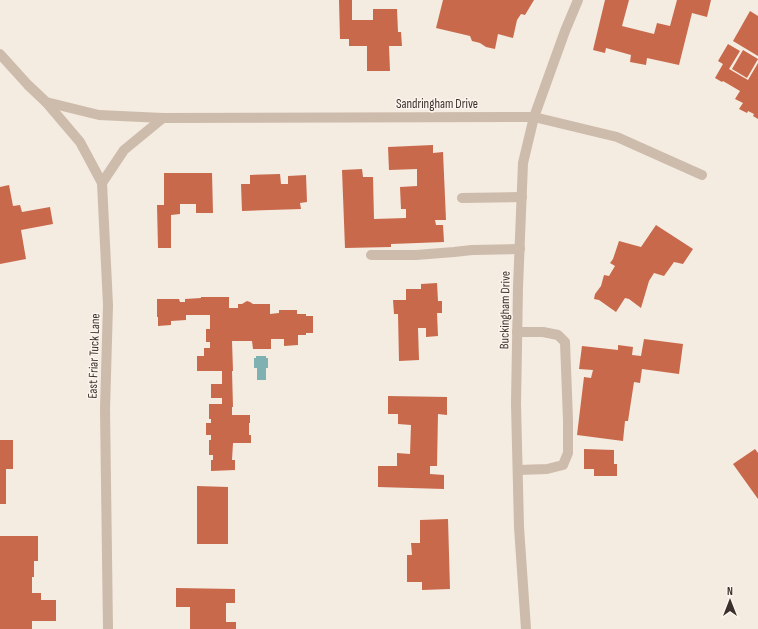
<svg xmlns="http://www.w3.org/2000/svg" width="758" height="629" viewBox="0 0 758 629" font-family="'Sofia Sans Condensed',sans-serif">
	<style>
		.water { fill: #7fb0b2 }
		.building { fill: #c8694b }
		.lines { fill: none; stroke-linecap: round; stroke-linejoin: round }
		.minor { stroke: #cdbbac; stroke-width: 10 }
		.labels { text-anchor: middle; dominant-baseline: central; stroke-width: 3; stroke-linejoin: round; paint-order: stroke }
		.street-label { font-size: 13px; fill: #3b302b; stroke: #fbf5ee }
	</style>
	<rect width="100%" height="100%" fill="#f4ebe1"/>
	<path class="water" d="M256,356H266V358H268V368H266V380H257V368H254V358H256Z"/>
	<g class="building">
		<path d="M339,0H352V20H373V9H397L398,32H401L402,46H389L390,71H367V46H349V39H340Z"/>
		<path d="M443,0H534L525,15L521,14L517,20L513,38L498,34L495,49L486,47L480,43L472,41L470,36L436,28Z"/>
		<path d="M605,0H629L622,26L654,34L657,23L670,26L677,0H711L707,17L692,13L679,65L647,58L646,65L630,62L631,55L606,48L605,53L593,50Z"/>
		<path d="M750,11L758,16V56L733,41Z"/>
		<path d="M728,44L740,51L729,69L748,80L758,63V119L753,116L754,114L748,111L747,113L739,109L743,103L735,99L740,91L723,81L722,82L715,78L723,64L718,61Z"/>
		<path d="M743,50L758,59L747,78L732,69Z"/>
		<path d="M433,145V153L443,152L446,220H435L436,225H443L444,242L391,244V247L345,248L342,170L362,169L363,177H373L374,219L406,218V209H401L400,187L417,186V169L389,170L388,147Z"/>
		<path d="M164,173H212L213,213H196V204H180V214L171,215V248H158L157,205H164Z"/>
		<path d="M280,174L281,184H288V176L306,175L307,202L300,203L301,209L242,211L241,184H250V175Z"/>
		<path d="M9,185L13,206L20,205L22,212L50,207L53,224L21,230L26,259L0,264V187Z"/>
		<path d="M656,225L693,249L683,264L674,262L664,276L654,273L649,281L641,308L629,299L625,298L616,312L599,300L594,299L595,294L601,286L604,275L609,276L615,266L610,263L613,259L619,241L641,247Z"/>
		<path d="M437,283L438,301H442V313H437L438,336L426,337V328H418L419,360L399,361L398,314H394L393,300H406V289H421V284Z"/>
		<path d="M201,297H229V308H238V304H242L247,301L250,302L253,304H270V314L279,313V310H297V314H306V316H313V333H306V335H298V345L284,346V339H271V349H253L252,341H232L233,371H232L233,407H232V415H250V423H249V435H251V443H233L232,460H235V470L211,471V460H213V455H209V440H211V435H206V423H211V419H209V404H222V398H211V384H222V371H197V356H204V348H210V342H206V329H210V315H186V320L171,321V325L158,326V317H157V299H179L180,302H185V299L201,298Z"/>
		<path d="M644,339L683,344L679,374L642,369L640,383L634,382L628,421H625L623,441L577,435L584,377L591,378L593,370L579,369L582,346L618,350V345L633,347L632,355L641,356Z"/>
		<path d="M388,396L447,397V415L438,414L437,466H430V474L444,475V489L378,487V466H397V453L410,454L411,425L398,424V414H388Z"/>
		<path d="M0,440H13V469H6V504H0Z"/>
		<path d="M584,449L614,450V464H617V476H594V469H584Z"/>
		<path d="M755,449L758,453V499L733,464Z"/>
		<path d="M197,486L228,487V544H197Z"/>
		<path d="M448,519L450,589L422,590V582H407V555H412L411,543H420V520Z"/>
		<path d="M0,536H38V561H34V577H32V593H41V600H56V621H32V629H0Z"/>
		<path d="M176,588L235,589V603H226V622H236V629H190V607H176Z"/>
	</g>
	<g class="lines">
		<g class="minor">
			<path d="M0,54L28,85L46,102L99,115L163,118L534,117L617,137L702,175"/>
			<path d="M46,102L80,142L102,183L108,305L105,409L108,629"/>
			<path d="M102,183L124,150L163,118"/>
			<path d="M462,198L522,197"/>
			<path d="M371,255H416L454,252L472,250L520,249"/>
			<path d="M517,332H543L558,335L565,342L568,420V453L563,465L547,469L518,470"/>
			<path d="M526,629L519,527L516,404L518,287L523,163L534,117L565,31L578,0"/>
		</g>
	</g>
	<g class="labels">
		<g class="street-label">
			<text x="437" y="104">Sandringham Drive</text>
			<text transform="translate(505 310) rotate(-89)">Buckingham Drive</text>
			<text transform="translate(94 356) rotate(-88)">East Friar Tuck Lane</text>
		</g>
	</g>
	<g transform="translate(730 601)" stroke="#fbf5ee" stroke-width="3" paint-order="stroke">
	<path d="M0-3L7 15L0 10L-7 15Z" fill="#3b302b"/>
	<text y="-6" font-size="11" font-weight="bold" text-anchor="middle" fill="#3b302b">N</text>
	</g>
</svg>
